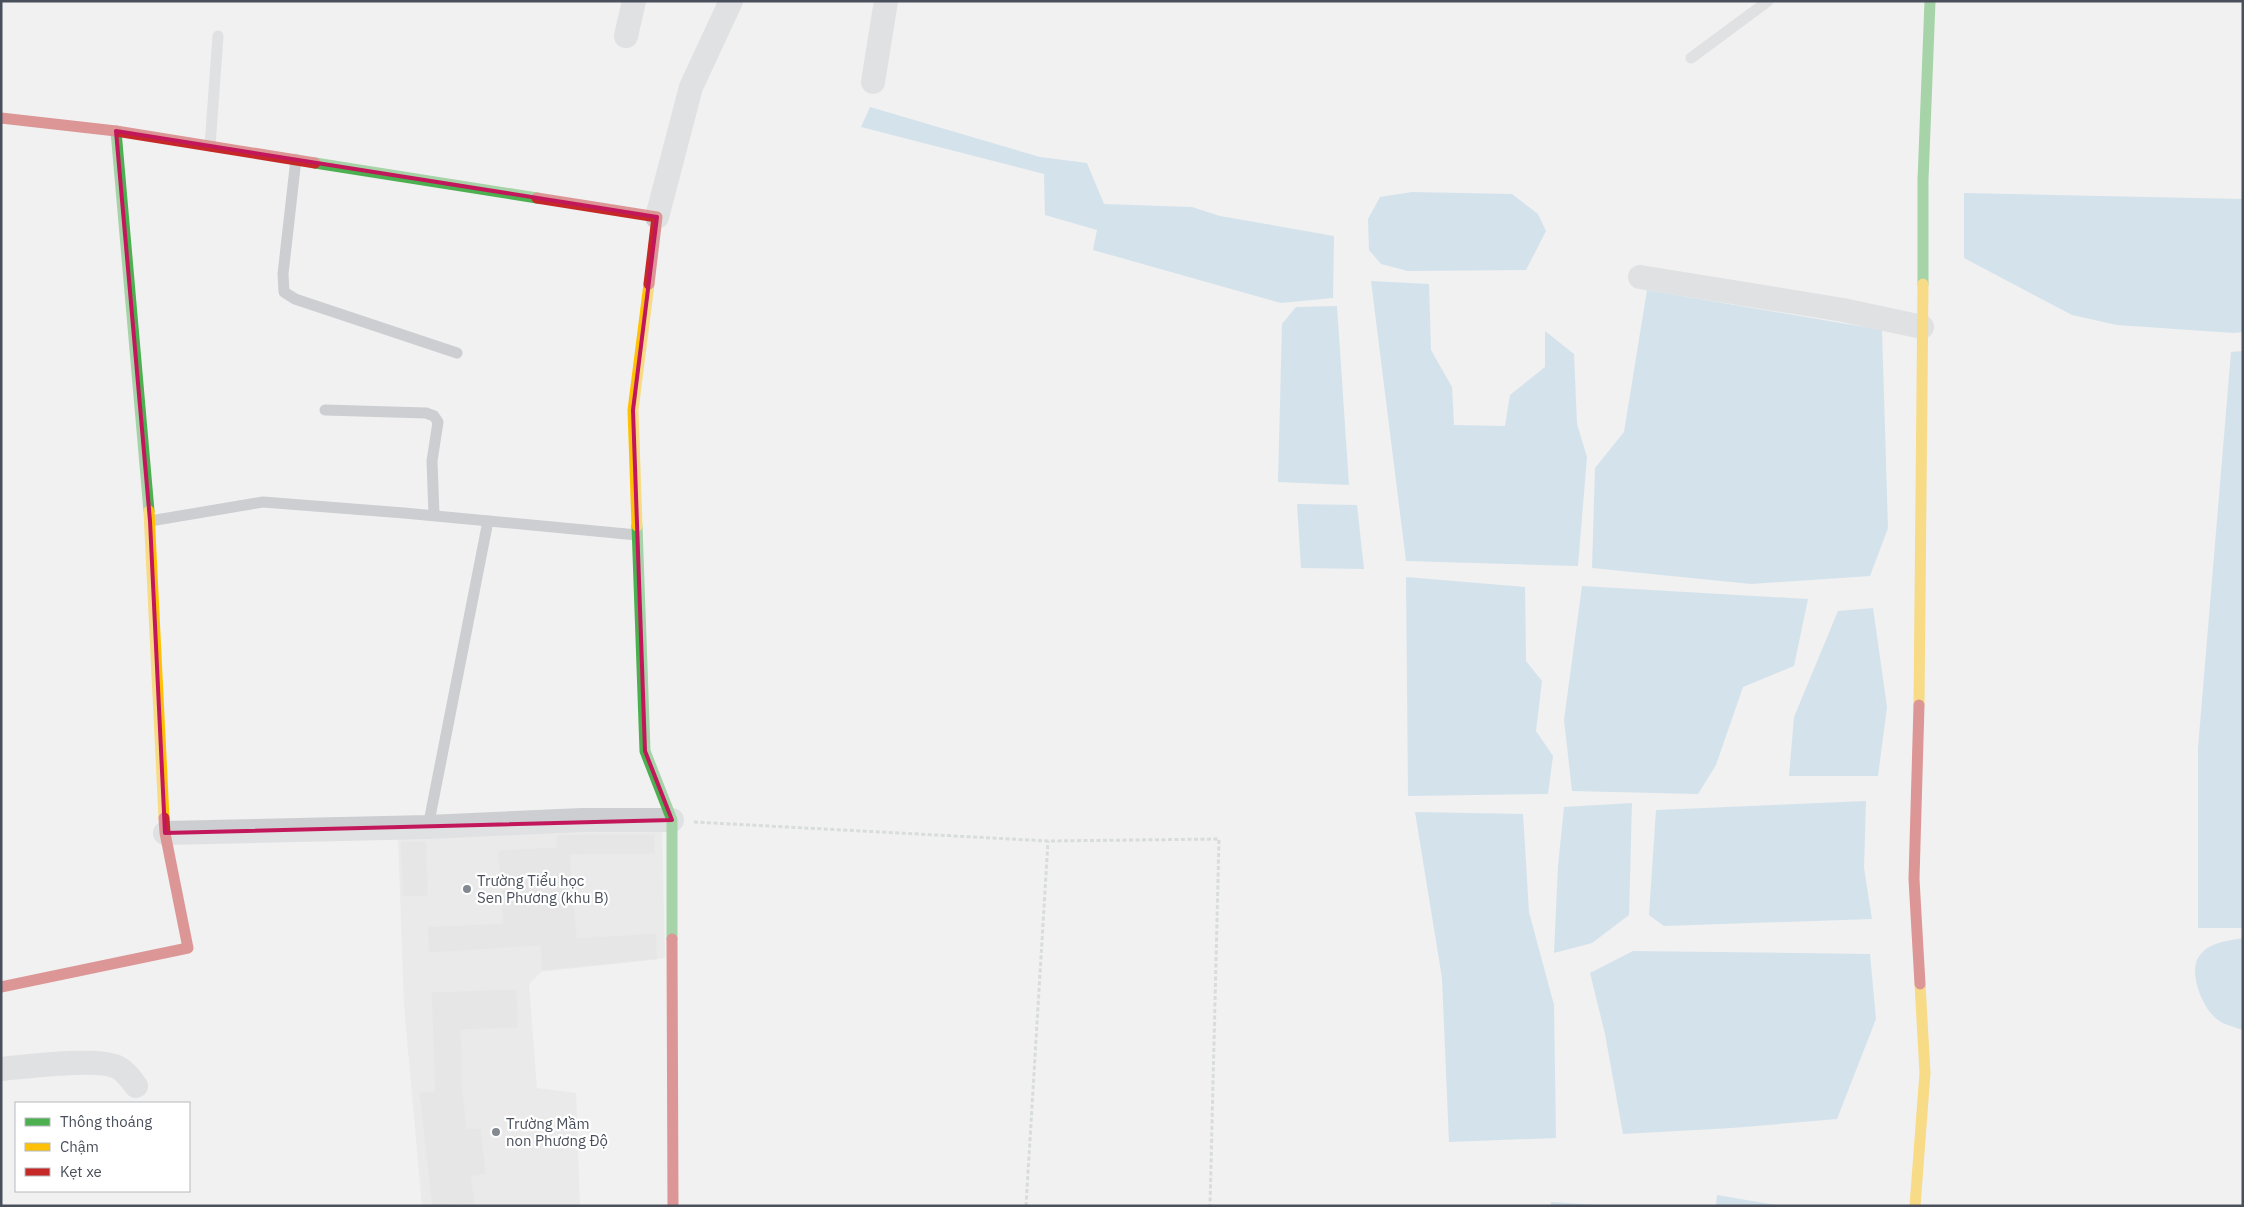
<svg xmlns="http://www.w3.org/2000/svg" width="2244" height="1207" viewBox="0 0 2244 1207" font-family="'IBM Plex Sans',sans-serif">
	<style>
		.education { fill: #e3e2e2 }
		.water { fill: #b2d1e6 }
		.building { fill: #d9d9da; stroke: #e2e2e3 }
		.lines { fill: none; stroke-linecap: round; stroke-linejoin: round }
		.path { stroke: #bbc4c3; stroke-width: 3; stroke-dasharray: 4 2.5; stroke-linecap: butt }
		.lane { stroke: #ccced1; stroke-width: 11 }
		.street { stroke: #ccced1; stroke-width: 24 }
		.fast { stroke: #4caf50; stroke-width: 11 }
		.slow { stroke: #ffc107; stroke-width: 11 }
		.jam { stroke: #c62828; stroke-width: 11 }
		.marked { fill: none; stroke: #c2185b; stroke-width: 4; stroke-linejoin: round }
		.poi-dot { fill: #848890; stroke: #fff; stroke-width: 2 }
		.labels { text-anchor: middle; dominant-baseline: central; stroke-width: 4.5; stroke-linejoin: round; paint-order: stroke }
		.poi-label { font-size: 15px; fill: #4a505b; stroke: #fff; text-anchor: start }
	</style>
	<rect width="100%" height="100%" fill="#f1f1f1"/>
	<path class="education" d="M662,827L665,958L542,971L529,984L537,1088L576,1093L580,1206H422L404,1006L398,837Z"/>
	<g class="water">
		<path d="M870,107L1040,157L1087,163L1104,204L1192,207L1220,216L1334,236L1333,298L1281,303L1093,250L1097,230L1045,215L1044,174L861,127Z"/>
		<path d="M1412,192L1512,194L1538,214L1546,231L1526,270L1408,271L1381,264L1369,250L1368,219L1380,197Z"/>
		<path d="M1964,193L2243,199V332L2234,333L2117,325L2072,315L1964,258Z"/>
		<path d="M1371,281L1429,284L1431,350L1452,387L1454,425L1505,426L1510,395L1545,367V331L1574,354L1577,424L1587,457L1578,566L1406,561Z"/>
		<path d="M1647,290L1882,330L1888,528L1870,576L1751,584L1592,568L1595,468L1624,432Z"/>
		<path d="M1337,306L1349,485L1278,482L1282,324L1296,307Z"/>
		<path d="M2243,351V928H2198V748L2231,352Z"/>
		<path d="M1297,504L1357,505L1364,569L1301,568Z"/>
		<path d="M1406,577L1525,587L1526,661L1542,681L1536,731L1553,756L1548,794L1408,796Z"/>
		<path d="M1582,586L1808,599L1794,666L1743,687L1716,765L1698,794L1572,791L1564,720Z"/>
		<path d="M1873,608L1887,707L1878,776H1789L1794,717L1838,611Z"/>
		<path d="M1866,801L1864,868L1872,919L1664,926L1649,915L1656,810Z"/>
		<path d="M1632,803L1629,915L1592,943L1554,953L1558,866L1564,807Z"/>
		<path d="M1415,812L1523,814L1529,912L1554,1005L1556,1138L1449,1142L1442,978Z"/>
		<path d="M2243,938V1030C2235,1027 2224,1025 2218,1020C2202,1009 2187,970 2200,955C2210,942 2228,941 2243,938Z"/>
		<path d="M1633,951L1870,954L1876,1019L1837,1119L1732,1128L1623,1134L1605,1034L1590,973Z"/>
		<path d="M1717,1195L1782,1206H1716Z"/>
		<path d="M1551,1202L1613,1206H1551Z"/>
	</g>
	<g class="building">
		<path d="M582,834H655V854L570,855L577,938L657,933V959L542,971L540,946L429,953L427,927L503,923L498,850L557,847L556,835Z"/>
		<path d="M400,841H426L428,896L403,897Z"/>
		<path d="M517,989L518,1028L461,1030L462,1087L467,1129L481,1128L486,1174L471,1176L475,1204L432,1206L419,1092L435,1091L431,992Z"/>
	</g>
	<g class="lines">
		<g class="path">
			<path d="M694,822L1048,841L1219,839L1210,1206"/>
			<path d="M1026,1206L1048,841"/>
		</g>
		<g class="lane">
			<path d="M1691,58L1768,1"/>
			<path d="M210,146L218,36"/>
			<path d="M296,159L283,274L284,292L295,299L457,353"/>
			<path d="M325,410L426,413L434,416L438,422L432,461L434,515"/>
			<path d="M150,521L263,502L404,513L637,535"/>
			<path d="M428,827L488,521"/>
		</g>
		<g class="street">
			<path d="M626,36L634,1"/>
			<path d="M873,82L886,1"/>
			<path d="M657,217L691,87L731,1"/>
			<path d="M1640,277L1843,310L1922,327"/>
			<path d="M165,833L428,827L582,820H672"/>
			<path d="M1,1069C26,1067 97,1057 117,1067C125,1071 130,1078 136,1086"/>
		</g>
		<g class="fast">
			<path d="M116,131L149,511"/>
			<path d="M315,163L537,198"/>
			<path d="M1923,284V180L1930,1"/>
			<path d="M637,526L645,751L672,820V939"/>
		</g>
		<g class="slow">
			<path d="M149,511L164,818"/>
			<path d="M637,526L633,410L649,284"/>
			<path d="M1919,705L1923,284"/>
			<path d="M1915,1206L1925,1073L1920,984"/>
		</g>
		<g class="jam">
			<path d="M1,118L116,131L315,163"/>
			<path d="M537,198L657,217L649,284"/>
			<path d="M1919,705L1914,879L1920,984"/>
			<path d="M672,939L673,1206"/>
			<path d="M1,987L188,948L165,833L164,818"/>
		</g>
	</g>
	<path d="M0 0H2244V1207H0ZM116,131L657,217L633,410L645,751L672,820L165,833L150,521Z" fill="#f1f1f1" fill-opacity=".55" fill-rule="evenodd"/>
	<path class="marked" d="M116,131L657,217L633,410L645,751L672,820L165,833L150,521Z"/>
	<g class="poi-dot">
		<circle cx="467" cy="889" r="5"/>
		<circle cx="496" cy="1132" r="5"/>
	</g>
	<g class="labels">
		<g class="poi-label">
			<text x="477" y="880">Trường Tiểu học<tspan x="477" dy="17">Sen Phương (khu B)</tspan></text>
			<text x="506" y="1123">Trường Mầm<tspan x="506" dy="17">non Phương Độ</tspan></text>
		</g>
	</g>
	<rect width="2244" height="1207" fill="none" stroke="#4a505b" stroke-width="5"/>
	<rect x="15" y="1102" width="175" height="90" fill="#ffffff" stroke="#b7b9bd"/>
	<rect x="25" y="1118" width="25" height="8" fill="#4caf50" stroke="#b7b9bd"/>
	<text x="60" y="1127" font-size="15" fill="#4a505b">Thông thoáng</text>
	<rect x="25" y="1143" width="25" height="8" fill="#ffc107" stroke="#b7b9bd"/>
	<text x="60" y="1152" font-size="15" fill="#4a505b">Chậm</text>
	<rect x="25" y="1168" width="25" height="8" fill="#c62828" stroke="#b7b9bd"/>
	<text x="60" y="1177" font-size="15" fill="#4a505b">Kẹt xe</text>
</svg>
